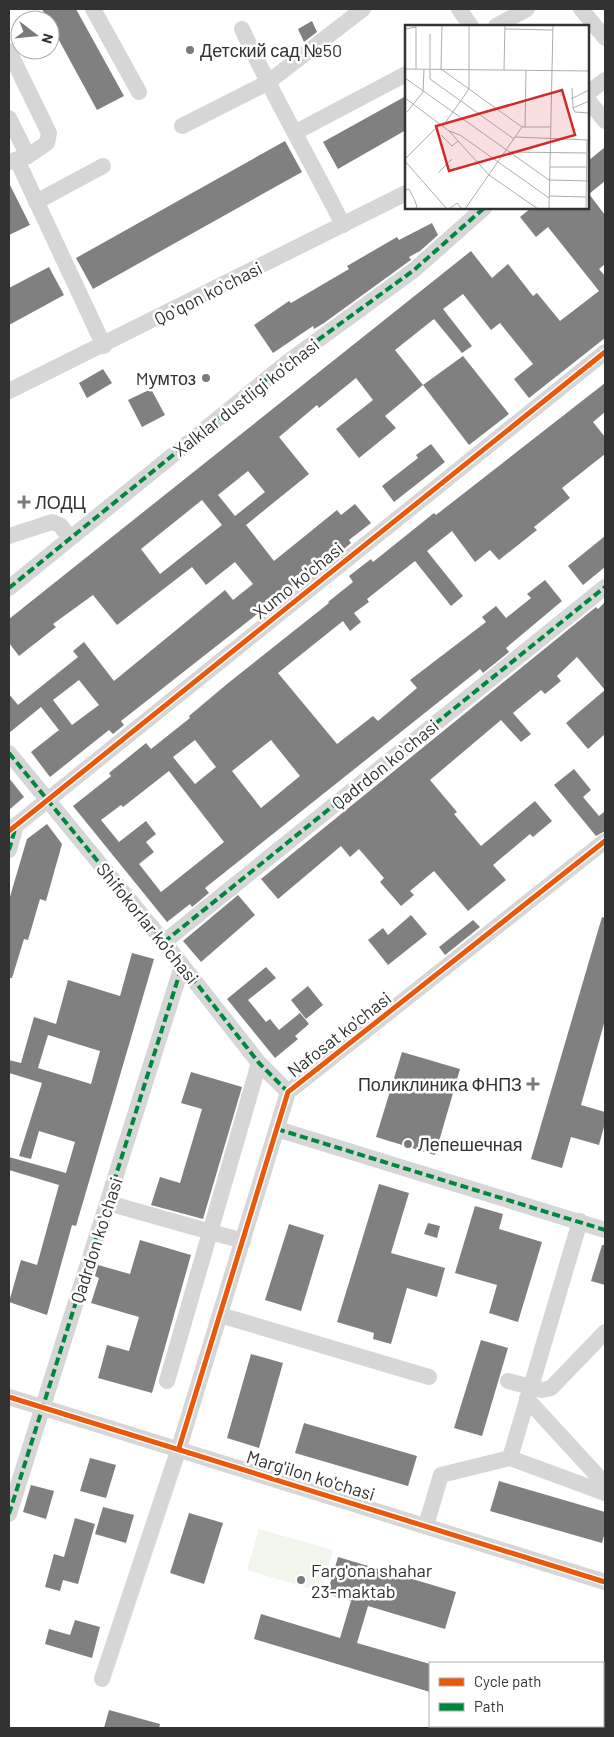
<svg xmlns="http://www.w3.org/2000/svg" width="614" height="1737" viewBox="0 0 614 1737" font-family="Barlow,sans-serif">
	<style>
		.green { fill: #f1f6ed }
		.building { fill: #808080; fill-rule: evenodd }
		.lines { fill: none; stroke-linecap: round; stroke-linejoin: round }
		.minor { stroke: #d6d6d6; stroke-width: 16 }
		.quiet { stroke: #00873e; stroke-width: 4; stroke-dasharray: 8 4; stroke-linecap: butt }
		.cycleway-casing { stroke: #fff; stroke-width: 8 }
		.cycleway { stroke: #e8590c; stroke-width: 5 }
		.poi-dot { fill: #7a7a7a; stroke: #fff; stroke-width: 2 }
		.labels { text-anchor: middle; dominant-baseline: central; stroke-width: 5; stroke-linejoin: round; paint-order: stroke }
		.poi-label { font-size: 18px; fill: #323232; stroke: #fff; text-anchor: start }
		.street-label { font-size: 18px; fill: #323232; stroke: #fff }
		.inset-road { fill: none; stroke: #adadad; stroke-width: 1 }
		.view { fill: #d62828; fill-opacity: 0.15; stroke: #d62828; stroke-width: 2.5 }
		.inset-edge { fill: none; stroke: #323232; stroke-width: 2.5 }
	</style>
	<rect width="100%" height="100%" fill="#fff"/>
	<path class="green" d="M259,1529L333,1550L321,1592L247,1570Z"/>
	<g class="building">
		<path d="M42,9H76L124,96L97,110Z"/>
		<path d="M312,21L317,32L304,42L298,29Z"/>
		<path d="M406,96V130L338,169L323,142Z"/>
		<path d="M285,141L302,172L93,289L76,258Z"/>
		<path d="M605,147V181L589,194L605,215V264L599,269L605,276V338L529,398L514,379L533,364L500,323L491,330L463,294L443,309L472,346L462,353L434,319L395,350L423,385L385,416L396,428L359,458L336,429L373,400L356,378L319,408L317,405L279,437L309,474L246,525L274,561L337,510L341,515L355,504L371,523L349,540L351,543L338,554L334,549L291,583L293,586L121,721L124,725L113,734L109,730L50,777L31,752L59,730L41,707L9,733V694L18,705L78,657L73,651L84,642L114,681L225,590L233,600L253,584L235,562L206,585L192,567L117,625L93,595L53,624L56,627L19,656L9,643V619L471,251L492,278L508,264L533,296L537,293L560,321L599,291L548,227L536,237L520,217L531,208H588V161ZM248,471L265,492L235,516L218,495ZM202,500L222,525L160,574L141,549ZM79,680L99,705L72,725L53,700Z"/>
		<path d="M9,183L30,225L9,235Z"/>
		<path d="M432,223L438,235L420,251L409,257L411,260L408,262L324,323L314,329L313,326L273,353L254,325L289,301L291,303L349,269L347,266L397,237L399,240Z"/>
		<path d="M49,267L64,295L9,325V288Z"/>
		<path d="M463,356L509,414L469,445L423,385Z"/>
		<path d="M103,369L112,383L87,398L79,383Z"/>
		<path d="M605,383V412L593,422L605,437V454L562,488L570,498L534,527L537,530L499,560L490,550L475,562L452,531L427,551L463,596L451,606L415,561L367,599L369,602L354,613L361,622L350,631L343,621L278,673L337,744L373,716L378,721L417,688L410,680L486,622L482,617L496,606L506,618L531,598L527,594L545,580L562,601L506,648L509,652L483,673L480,669L205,888L209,893L192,907L190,904L167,922L73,806L111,776L109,773L146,743L151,749L190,718L189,716L227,684L329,603L328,602L353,582L349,576L371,559L373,562L434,513L436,515ZM195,740L216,767L195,784L173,757ZM271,740L300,776L261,808L232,771ZM169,771L224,842L161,892L139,864L154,852L146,842L156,834L146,821L119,842L101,820L121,805L123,807Z"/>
		<path d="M151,389L165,415L142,427L128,400Z"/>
		<path d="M431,444L445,462L394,502L382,486L418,458L416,455Z"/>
		<path d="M605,536V567L583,585L568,566Z"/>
		<path d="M605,602V734L588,749L566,723L605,690L577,657L557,676L561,681L545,694L541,690L513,713L531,734L521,742L501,720L430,780L457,812L454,814L481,846L535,801L552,821L533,837L530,834L493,865L506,880L468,911L434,871L410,891L414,895L401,906L380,882L384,878L359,849L350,857L341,846L278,899L261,879L596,607L598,609Z"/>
		<path d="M574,769L591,790L583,797L599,816L605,811V831L596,836L554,785Z"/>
		<path d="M9,778L24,797L9,810Z"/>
		<path d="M47,824L62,844L46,901L40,899L28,940L24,939L12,978H9V900L27,839Z"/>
		<path d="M238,895L255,915L201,962L183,941Z"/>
		<path d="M411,915L427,934L388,965L368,940L383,928L388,935Z"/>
		<path d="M602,917L605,918V1020L581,1105L605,1112V1123L599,1145L571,1137L562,1168L531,1159Z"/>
		<path d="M473,920L480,927L445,955L439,947Z"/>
		<path d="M132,953L154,959L76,1226L72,1225L47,1315L9,1302L21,1260L37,1265L59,1185L9,1170V1157L66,1173L75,1142L39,1131L31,1159L19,1156L42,1083L9,1073V1060L21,1063L34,1017L56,1024L68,980L120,996ZM48,1035L100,1051L91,1084L38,1068Z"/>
		<path d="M266,967L276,978L248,1000L266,1022L270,1019L279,1030L300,1013L309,1024L295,1036L298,1039L275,1058L227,999Z"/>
		<path d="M308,986L323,1005L306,1019L291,1000Z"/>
		<path d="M402,1052L460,1069L435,1155L376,1137Z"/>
		<path d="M191,1072L242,1087L203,1219L151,1205L160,1177L180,1183L202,1109L181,1103Z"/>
		<path d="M379,1184L409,1193L391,1253L445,1268L437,1297L407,1288L391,1344L373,1339L374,1333L337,1322Z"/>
		<path d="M475,1206L503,1214L499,1229L542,1242L518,1322L489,1313L497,1285L455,1273Z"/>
		<path d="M428,1223L440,1226L437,1238L424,1234Z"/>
		<path d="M289,1224L324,1235L301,1311L265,1300Z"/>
		<path d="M140,1240L191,1255L152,1393L98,1378L107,1345L129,1351L139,1317L91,1303L99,1278L95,1276L98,1265L130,1274Z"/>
		<path d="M602,1245H605V1285L591,1281Z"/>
		<path d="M481,1340L508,1348L482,1436L454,1428Z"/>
		<path d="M251,1354L283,1363L259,1448L227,1438Z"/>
		<path d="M304,1423L417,1456L408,1486L295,1453Z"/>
		<path d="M90,1458L116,1465L106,1498L80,1491Z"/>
		<path d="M499,1481L605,1512V1532L602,1543L490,1511Z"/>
		<path d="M31,1485L54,1491L46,1519L23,1512Z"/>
		<path d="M103,1507L134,1515L126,1543L95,1534Z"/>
		<path d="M189,1513L223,1523L204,1584L170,1573Z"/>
		<path d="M75,1518L95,1524L78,1584L63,1580L60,1591L45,1587L54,1554L64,1557Z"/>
		<path d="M338,1557L456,1592L445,1629L368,1606L357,1643L430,1664V1692L254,1639L261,1614L340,1638L351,1601L327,1594Z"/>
		<path d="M75,1620L100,1627L92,1658L45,1644L49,1629L70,1635Z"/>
		<path d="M109,1710L160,1724L159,1728H104Z"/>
	</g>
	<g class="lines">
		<g class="minor">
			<path d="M93,9L139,92"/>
			<path d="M459,9L471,26"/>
			<path d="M581,9L605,38"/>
			<path d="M496,26L527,9"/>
			<path d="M242,29C273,96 310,159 343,225"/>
			<path d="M9,51L49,133L47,143L28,156L9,162"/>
			<path d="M588,93L605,80"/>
			<path d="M588,100L605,121"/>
			<path d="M9,118L28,156"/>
			<path d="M182,126L267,83L363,9"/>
			<path d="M296,132L406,74"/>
			<path d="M17,160L104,346"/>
			<path d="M36,202L103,166"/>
			<path d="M9,391L406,193"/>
			<path d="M9,536L52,522L60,525L70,538"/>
			<path d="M9,588L289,361L414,270L484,208"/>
			<path d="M9,753L164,942L259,1063L288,1092"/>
			<path d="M9,831L605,352"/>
			<path d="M9,850L16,825"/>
			<path d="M164,942L605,587"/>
			<path d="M277,1129L605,1230"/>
			<path d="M108,1203L243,1241"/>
			<path d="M220,1315L429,1377"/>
			<path d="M167,1381L259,1063"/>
			<path d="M508,1381L542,1390L551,1388L605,1332"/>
			<path d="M9,1397L605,1582"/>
			<path d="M527,1399L605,1484"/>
			<path d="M510,1458L580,1221"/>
			<path d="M9,1514L182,966"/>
			<path d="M426,1525L441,1475L510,1458L605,1493"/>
			<path d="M102,1679L179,1448L288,1092L605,841"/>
		</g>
		<g class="quiet">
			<path d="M9,588L289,361L414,270L484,208"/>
			<path d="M9,753L164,942L259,1063L288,1092"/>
			<path d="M9,850L16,826"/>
			<path d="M164,942L605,587"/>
			<path d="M277,1129L605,1230"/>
			<path d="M9,1514L182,966"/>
		</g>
		<defs>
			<g id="cycleway">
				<path d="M9,831L605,352"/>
				<path d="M9,1397L605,1582"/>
				<path d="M179,1448L288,1092L605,841"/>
			</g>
		</defs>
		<use href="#cycleway" class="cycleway-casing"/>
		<use href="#cycleway" class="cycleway"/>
	</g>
	<g class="poi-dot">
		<circle cx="190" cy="50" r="5"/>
		<circle cx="206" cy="378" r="5"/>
		<path d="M21.5 494.5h5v5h5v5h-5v5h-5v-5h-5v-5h5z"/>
		<path d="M530.5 1076.5h5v5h5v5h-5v5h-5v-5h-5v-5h5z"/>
		<circle cx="408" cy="1144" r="5"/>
		<circle cx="301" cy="1580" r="5"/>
	</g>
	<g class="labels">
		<g class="poi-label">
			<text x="200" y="50">Детский сад №50</text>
			<text x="196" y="378" text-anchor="end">Mумтоз</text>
			<text x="35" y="502">ЛОДЦ</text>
			<text x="522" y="1084" text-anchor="end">Поликлиника ФНПЗ</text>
			<text x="418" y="1144">Лепешечная</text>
			<text x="311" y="1570">Farg'ona shahar<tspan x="311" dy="21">23-maktab</tspan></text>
		</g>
		<g class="street-label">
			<text transform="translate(208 293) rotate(-27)">Qoʻqon koʻchasi</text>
			<text transform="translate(246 397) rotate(-38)">Xalklar dustligi ko'chasi</text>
			<text transform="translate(298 580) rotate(-39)">Xumo ko'chasi</text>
			<text transform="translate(385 764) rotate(-39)">Qadrdon koʻchasi</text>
			<text transform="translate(148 923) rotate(51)">Shifokorlar ko'chasi</text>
			<text transform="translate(339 1034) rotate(-38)">Nafosat ko'chasi</text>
			<text transform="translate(96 1240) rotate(-72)">Qadrdon koʻchasi</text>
			<text transform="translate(311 1475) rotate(17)">Marg'ilon ko'chasi</text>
		</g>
	</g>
	<g transform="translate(405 25)">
		<rect width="184" height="184" fill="#fff"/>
		<path class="inset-road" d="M37,0L36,44L117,102H145M0,4L11,2V44M100,4L148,5M25,9V54L109,114M0,44L184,46M99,45L100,0M0,53L144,155L184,156M167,63L168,83L184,76M0,73L44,106L84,150L133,184M166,74L184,65M168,83L170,87L184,88M2,87L18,67L19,44M38,101L64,64V0M120,102L121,46M44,106L55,110L144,173M36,110L47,121L53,116M110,112L184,115M104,127L182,128M0,134L35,99M0,136L42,184M145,142H182M33,148L47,134M0,165L4,164L10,176L12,182L9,184M144,171L181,172M44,184L52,178L57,184M60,184L117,102M144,184L148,0M181,184L182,115"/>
		<path class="view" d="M157,65L170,110L44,146L31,101Z"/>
		<rect width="184" height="184" class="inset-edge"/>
	</g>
	<rect width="614" height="1737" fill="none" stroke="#323232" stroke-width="20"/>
	<rect x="429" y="1662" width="175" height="65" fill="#ffffff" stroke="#adadad"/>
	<rect x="439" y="1678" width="25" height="8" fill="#e8590c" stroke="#adadad"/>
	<text x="474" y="1687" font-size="15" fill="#323232">Cycle path</text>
	<rect x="439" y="1703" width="25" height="8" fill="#00873e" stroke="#adadad"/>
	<text x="474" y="1712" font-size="15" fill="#323232">Path</text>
	<g transform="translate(35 35) rotate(106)"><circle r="24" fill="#ffffff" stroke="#adadad"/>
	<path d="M0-4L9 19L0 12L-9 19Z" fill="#7a7a7a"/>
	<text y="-8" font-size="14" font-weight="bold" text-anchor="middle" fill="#323232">N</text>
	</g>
</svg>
